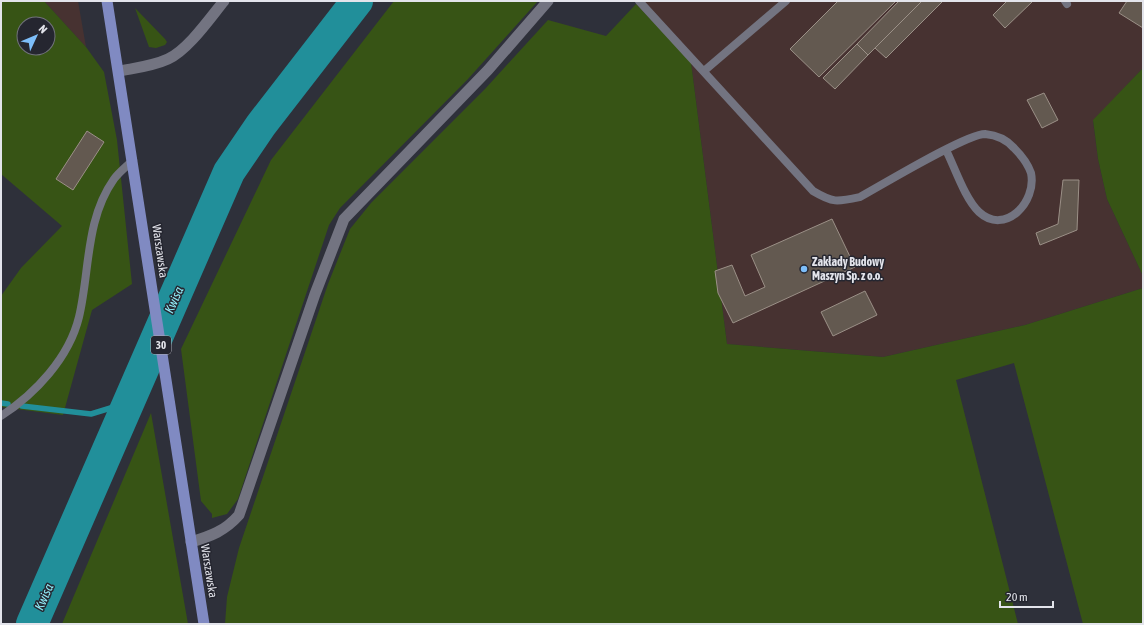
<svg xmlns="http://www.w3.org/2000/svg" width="1144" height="625" viewBox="0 0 1144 625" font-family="'Asap Condensed',sans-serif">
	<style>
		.industrial { fill: #473231 }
		.green { fill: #375415; fill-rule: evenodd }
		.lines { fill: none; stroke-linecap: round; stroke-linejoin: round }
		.stream { stroke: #218f9a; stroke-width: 5.5 }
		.river { stroke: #218f9a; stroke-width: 32 }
		.building { fill: #635950; stroke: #9b9087 }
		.service { stroke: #737481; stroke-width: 8 }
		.minor { stroke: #737481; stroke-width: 11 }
		.primary { stroke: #808ac2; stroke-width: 11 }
		.poi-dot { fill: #7dbef9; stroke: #252630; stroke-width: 1.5 }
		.labels { text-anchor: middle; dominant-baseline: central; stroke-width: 3; stroke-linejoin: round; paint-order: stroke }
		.shield { fill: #252630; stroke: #aaabb3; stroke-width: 1 }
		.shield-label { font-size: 11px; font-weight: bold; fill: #e3e4eb }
		.street-label { font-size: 12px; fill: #e3e4eb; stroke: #252630 }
		.poi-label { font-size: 12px; font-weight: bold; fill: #e3e4eb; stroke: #252630; text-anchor: start }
		.water-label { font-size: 13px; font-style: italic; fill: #91ecf7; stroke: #252630 }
	</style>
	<rect width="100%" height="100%" fill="#2e303a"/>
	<g class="industrial">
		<path d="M44,1H78L86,47Z"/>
		<path d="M639,1H1143V68L1093,121L1098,159L1107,199L1143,276V288L1025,325L883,357L727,344L691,62L636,4Z"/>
	</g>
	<g class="green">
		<path d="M1,1H44L86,47L104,72L117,140L132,284L92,310L63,415L1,407V296L21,268L62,226L1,174ZM24,24H48V48H24ZM87,131L104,142L73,189Z"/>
		<path d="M394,1H538L468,79L340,208L329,225L238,499L227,514L212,518V514L201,501L181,349L271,160Z"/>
		<path d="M636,4L691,62L727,344L883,357L1025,325L1143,288V624H1083L1014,363L956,380L1018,624H225L227,597L239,548L328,284L350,229L371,203L485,89L548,20L606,36Z"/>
		<path d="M135,8L165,39L167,42L165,45L156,48L149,47Z"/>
		<path d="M1143,68V276L1107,199L1098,159L1093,120Z"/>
		<path d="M151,413L188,624H62Z"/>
	</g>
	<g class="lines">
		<g class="stream">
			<path d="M1,403L8,404"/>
			<path d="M22,406L91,414L130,402"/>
		</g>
		<path class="river" d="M32,624L229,172L261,125L357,1"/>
	</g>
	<g class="building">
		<path d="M838,1H896L819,77L790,49Z"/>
		<path d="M899,1H922L868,55L857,44Z"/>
		<path d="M922,1H943L886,58L875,48Z"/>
		<path d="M1007,1H1033L1005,28L993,15Z"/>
		<path d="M1127,1H1143V28L1119,13Z"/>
		<path d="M857,44L868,55L835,89L823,78Z"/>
		<path d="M1044,93L1058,120L1042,128L1027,100Z"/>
		<path d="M87,131L104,142L73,190L56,179Z"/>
		<path d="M1063,180H1079L1077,230L1040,245L1036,233L1058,224Z"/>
		<path d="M832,219L855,267L733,323L718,293L715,271L732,265L745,296L765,287L751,255Z"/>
		<path d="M865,291L877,315L833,336L821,312Z"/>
	</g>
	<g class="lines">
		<g class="service">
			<path d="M639,1L813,191C833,203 837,202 860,197C882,185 966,134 985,134C996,135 1007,140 1014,148C1021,155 1028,164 1031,173C1037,202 1005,236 979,212C965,199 955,168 946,150"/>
			<path d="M1065,1L1067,4"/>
			<path d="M704,71L786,1"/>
			<path d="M1,416C35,394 69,358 79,317C90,271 85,220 114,179C119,172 127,166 133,160"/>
		</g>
		<g class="minor">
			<path d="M120,71C135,68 153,66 168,59C188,50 210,18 224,1"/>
			<path d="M191,542C211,536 225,531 239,515L315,294L344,219L488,70L548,1"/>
		</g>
		<path class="primary" d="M107,1L204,624"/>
	</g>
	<circle class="poi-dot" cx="804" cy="269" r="4"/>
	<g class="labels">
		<rect class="shield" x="151" y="336" width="20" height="18" rx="3"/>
		<g class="shield-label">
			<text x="161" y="345">30</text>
		</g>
		<g class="street-label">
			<text transform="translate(160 251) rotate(82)">Warszawska</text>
			<text transform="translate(209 571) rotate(81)">Warszawska</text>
		</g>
		<g class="poi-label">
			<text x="812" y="262">Zakłady Budowy<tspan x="812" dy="14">Maszyn Sp. z o.o.</tspan></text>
		</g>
		<g class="water-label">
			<text transform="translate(174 300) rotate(-66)">Kwisa</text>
			<text transform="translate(44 597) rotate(-66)">Kwisa</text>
		</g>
	</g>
	<rect width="1144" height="625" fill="none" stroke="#e3e4eb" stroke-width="4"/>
	<g transform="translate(36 36) rotate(46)"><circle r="19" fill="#252630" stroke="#71727b"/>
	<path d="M0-3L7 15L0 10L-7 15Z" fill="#7dbef9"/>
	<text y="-6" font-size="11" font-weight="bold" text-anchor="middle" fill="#e3e4eb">N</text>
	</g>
	<path d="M1000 601v6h53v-6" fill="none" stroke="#e3e4eb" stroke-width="2"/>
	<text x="1006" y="601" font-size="12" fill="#e3e4eb" stroke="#252630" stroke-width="3" paint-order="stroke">20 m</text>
</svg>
